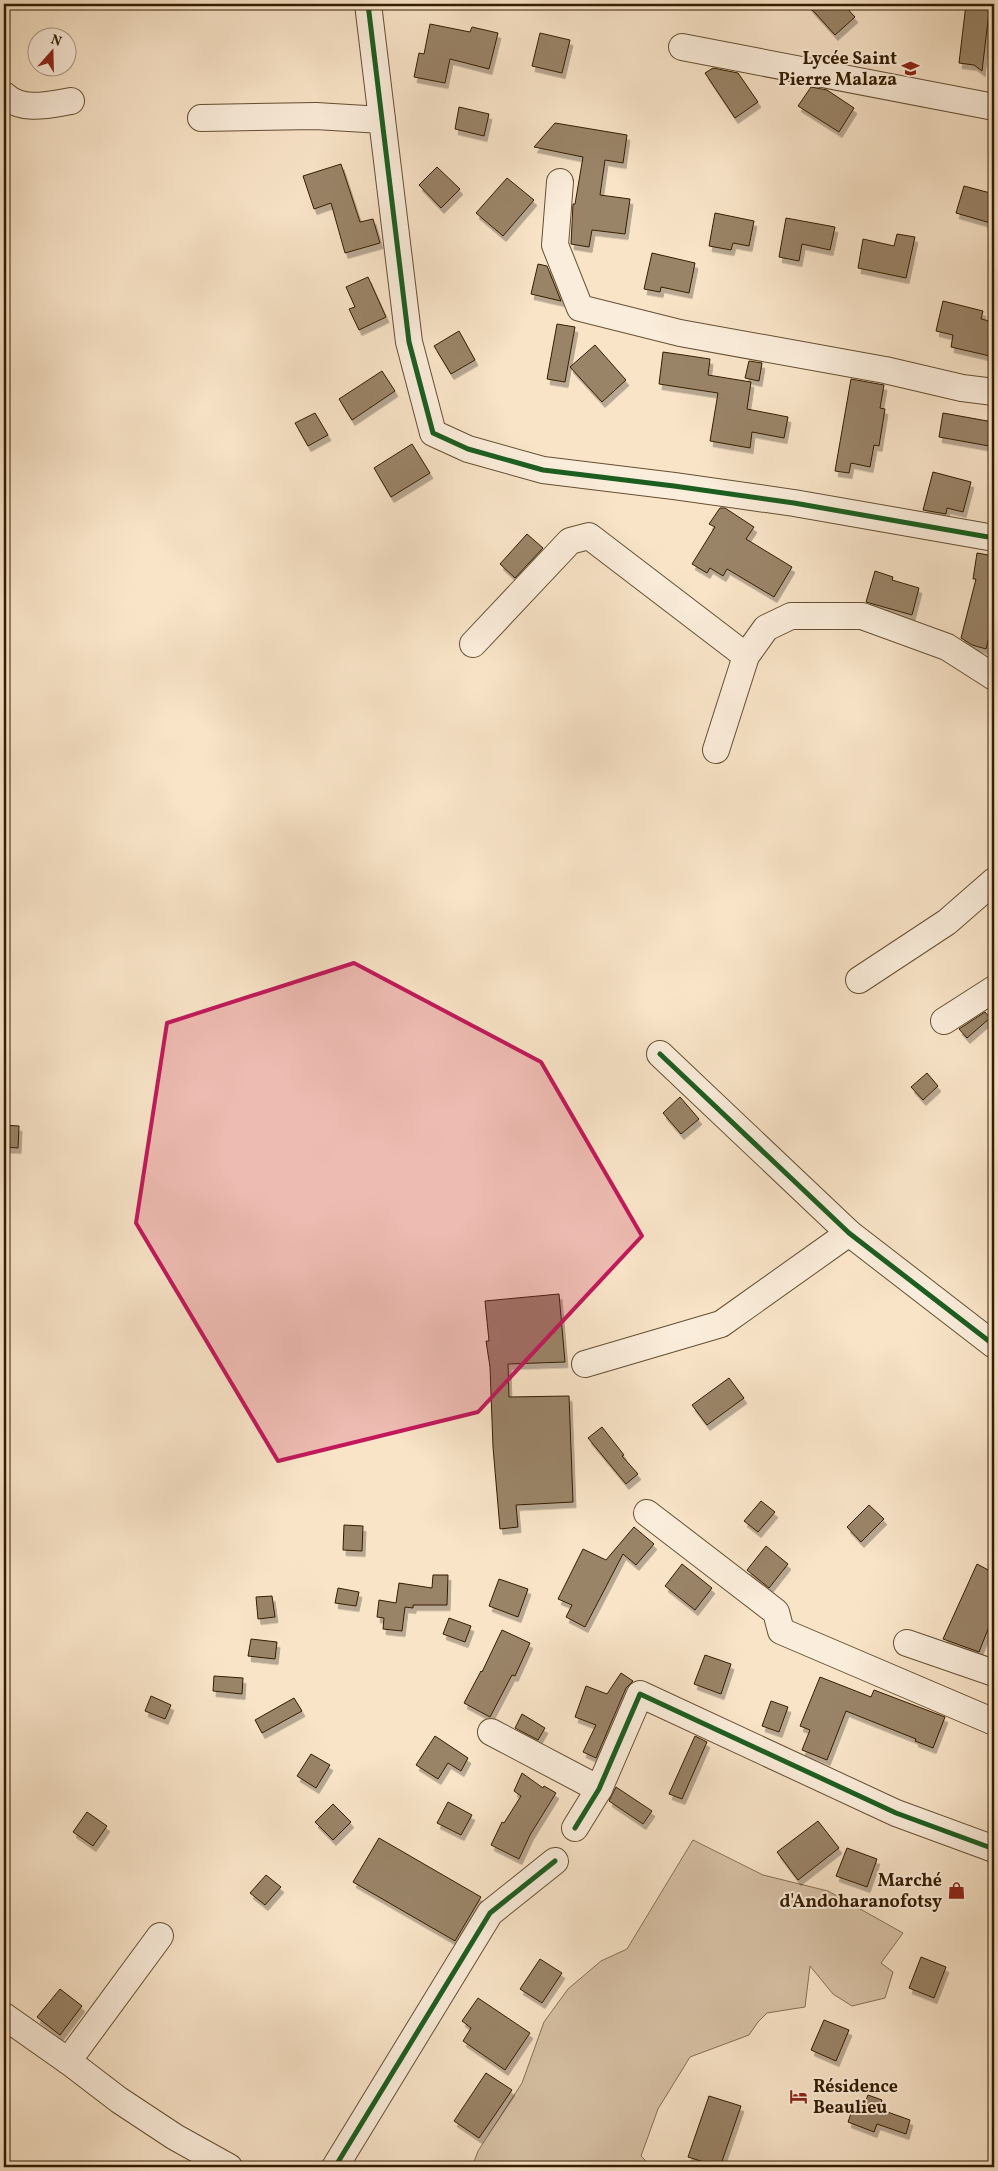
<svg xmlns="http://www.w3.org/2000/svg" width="998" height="2171" viewBox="0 0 998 2171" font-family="Vollkorn,serif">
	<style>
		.green { fill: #d8c2a6; stroke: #867053 }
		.building { fill: #9a8468; stroke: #341d00; filter: url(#shadow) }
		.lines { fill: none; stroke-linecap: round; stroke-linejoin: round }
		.minor-casing { stroke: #654f32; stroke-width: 28 }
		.minor { stroke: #fbeddb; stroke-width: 26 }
		.cycleway-casing { stroke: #fbeddb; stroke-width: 8 }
		.cycleway { stroke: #1b5e20; stroke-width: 5 }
		.marked { fill: #c2185b; fill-opacity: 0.2; stroke: #c2185b; stroke-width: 4; stroke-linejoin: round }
		.labels { text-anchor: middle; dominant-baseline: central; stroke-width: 4; stroke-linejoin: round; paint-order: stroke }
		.poi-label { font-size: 18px; font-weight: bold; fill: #341d00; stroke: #fbeddb; text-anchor: end }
	</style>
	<defs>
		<filter id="shadow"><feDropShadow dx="3" dy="5.5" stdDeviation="0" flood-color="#0004"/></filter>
	</defs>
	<rect width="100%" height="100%" fill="#f9e4c8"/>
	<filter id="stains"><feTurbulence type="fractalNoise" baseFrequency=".004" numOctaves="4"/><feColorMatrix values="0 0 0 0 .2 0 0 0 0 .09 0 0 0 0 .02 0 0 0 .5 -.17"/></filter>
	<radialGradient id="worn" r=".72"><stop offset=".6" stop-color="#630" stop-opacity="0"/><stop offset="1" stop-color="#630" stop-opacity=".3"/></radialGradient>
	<path class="green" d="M693,1840L763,1875L828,1891L903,1933L881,1963L893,1972L885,1998L852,2006L833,1994L810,1966L805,2007L767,2013L758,2022L749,2035L690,2057L658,2109L641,2156L652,2167H472L478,2151L522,2083L544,2022L568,1989L601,1961L627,1949Z"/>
	<g class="building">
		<path d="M807,4H843L855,17L835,35Z"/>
		<path d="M966,4H990L982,71L974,65L959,63Z"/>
		<path d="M430,24L470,32L472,27L498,33L489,69L450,59L445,83L414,77L419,53L424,54Z"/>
		<path d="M540,33L570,40L562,73L532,66Z"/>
		<path d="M713,68L738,73L758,102L735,118L705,73Z"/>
		<path d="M811,87L827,90L854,108L839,132L798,106Z"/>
		<path d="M459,107L489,114L484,136L455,129Z"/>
		<path d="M555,123L627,135L623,163L605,160L600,195L630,199L625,234L592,230L589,247L571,244L573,204H575L583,157L534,147Z"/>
		<path d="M341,164L360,222L373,219L380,243L345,253L331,203L314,209L303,176Z"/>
		<path d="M437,167L460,189L441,208L419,185Z"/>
		<path d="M507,178L534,200L503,236L476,213Z"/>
		<path d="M964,186L994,194V224L956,213Z"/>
		<path d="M715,213L754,221L749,246L733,243L731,250L709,246Z"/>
		<path d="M786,218L835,227L830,250L802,244L799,261L779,257Z"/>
		<path d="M897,234L915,237L906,278L858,268L863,239L894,246Z"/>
		<path d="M652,253L695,263L689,293L661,287L660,292L644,289Z"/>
		<path d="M538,264L547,266L561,301L531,294Z"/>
		<path d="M368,277L386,317L359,330L349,309L355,307L346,287Z"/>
		<path d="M943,301L983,311L981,319L994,322V357L951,347L953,335L936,331Z"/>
		<path d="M557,324L575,327L565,382L547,379Z"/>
		<path d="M459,331L475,360L451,374L434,346Z"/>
		<path d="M595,345L626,380L602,402L570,367Z"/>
		<path d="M663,352L710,359L708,375L751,382L747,409L788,417L784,438L752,432L750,448L710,441L718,393L659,384Z"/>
		<path d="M749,361L762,363L759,381L745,378Z"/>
		<path d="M382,371L395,391L352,420L339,399Z"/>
		<path d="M851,379L884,385L880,408L885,409L879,446L874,445L870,467L851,463L849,473L835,471Z"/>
		<path d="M315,413L328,435L308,446L295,423Z"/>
		<path d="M943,413L993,422L989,446L939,437Z"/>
		<path d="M412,444L430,473L391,497L374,468Z"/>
		<path d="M933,472L971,482L963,512L947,508L946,514L923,510Z"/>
		<path d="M720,508H725L754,527L746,539L792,567L774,597L727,569L723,576L710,568L707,573L692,564L715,527L709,524Z"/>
		<path d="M527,534L543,548L515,578L500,564Z"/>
		<path d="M977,553L994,556V616L986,649L972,645L961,638L976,579H973Z"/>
		<path d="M875,571L893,577L892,580L919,588L912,615L866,602Z"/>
		<path d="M985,1012L990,1018L967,1038L959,1029Z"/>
		<path d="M927,1073L938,1086L923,1100L911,1087Z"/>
		<path d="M680,1097L699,1119L681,1134L663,1113Z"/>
		<path d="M4,1125L19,1126L18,1148L4,1147Z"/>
		<path d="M559,1294L565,1362L508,1364L509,1397L569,1396L573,1502L516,1505L518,1527L500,1529L493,1447L490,1367L486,1341H489L485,1301Z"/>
		<path d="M729,1378L744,1398L707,1425L692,1405Z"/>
		<path d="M602,1427L624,1455L622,1456L638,1474L626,1484L588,1438Z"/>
		<path d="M761,1501L775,1512L758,1532L744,1521Z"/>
		<path d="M869,1505L884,1519L861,1542L847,1527Z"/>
		<path d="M344,1525L363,1526L362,1551L343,1550Z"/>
		<path d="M634,1527L654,1544L636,1565L623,1554L585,1627L566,1617L572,1605L558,1599L583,1549L606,1560Z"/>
		<path d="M766,1546L788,1564L769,1588L747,1570Z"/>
		<path d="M682,1564L712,1588L695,1610L665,1586Z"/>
		<path d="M977,1564L994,1573V1614L979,1652L943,1639Z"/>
		<path d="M433,1575H448L447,1605H413V1608L405,1607L402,1631L383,1629L384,1618L377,1617L379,1600L396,1603L399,1583L432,1588Z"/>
		<path d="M499,1579L528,1589L518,1617L489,1606Z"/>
		<path d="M338,1588L359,1592L356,1606L335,1603Z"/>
		<path d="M272,1596L275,1617L258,1619L256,1597Z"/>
		<path d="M449,1618L471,1626L465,1642L443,1634Z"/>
		<path d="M502,1630L530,1643L515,1676L512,1675L490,1717L464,1703L481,1671L482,1672Z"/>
		<path d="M251,1639L277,1642L275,1659L248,1656Z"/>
		<path d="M705,1655L731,1664L721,1694L694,1684Z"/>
		<path d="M621,1673L633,1681L626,1688L596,1758L583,1752L596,1725L575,1717L586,1686L607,1694Z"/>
		<path d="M214,1676L243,1678L242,1694L213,1691Z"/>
		<path d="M820,1677L871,1697L874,1690L945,1717L933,1748L915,1741L916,1739L846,1711L827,1760L802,1750L810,1730L800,1726Z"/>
		<path d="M151,1696L171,1705L165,1719L145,1711Z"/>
		<path d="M294,1698L302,1711L262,1733L255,1720Z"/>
		<path d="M771,1701L788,1707L779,1732L762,1726Z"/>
		<path d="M522,1714L545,1728L538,1740L515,1728Z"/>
		<path d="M435,1736L468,1758L461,1771L448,1763L438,1779L416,1765Z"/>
		<path d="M695,1736L707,1742L682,1799L669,1794Z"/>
		<path d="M311,1754L330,1765L316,1788L297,1776Z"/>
		<path d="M522,1773L543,1788L544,1786L556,1793L530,1835L519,1859L491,1845L502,1822L504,1823L521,1796L514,1791Z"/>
		<path d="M616,1787L652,1811L643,1824L609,1801Z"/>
		<path d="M448,1802L472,1815L461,1835L437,1823Z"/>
		<path d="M333,1804L351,1822L333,1840L315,1822Z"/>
		<path d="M87,1812L107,1826L93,1846L73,1832Z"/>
		<path d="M818,1821L839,1848L798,1880L777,1852Z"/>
		<path d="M379,1838L481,1897L455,1941L353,1882Z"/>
		<path d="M847,1848L877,1859L867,1887L836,1876Z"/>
		<path d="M266,1875L281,1887L265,1905L250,1893Z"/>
		<path d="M921,1957L946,1967L934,1998L909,1988Z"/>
		<path d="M540,1959L562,1973L542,2003L520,1989Z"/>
		<path d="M60,1989L82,2006L60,2035L37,2017Z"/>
		<path d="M478,1998L530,2033L505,2070L463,2041L471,2028L462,2021Z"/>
		<path d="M824,2020L849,2030L836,2061L811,2050Z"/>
		<path d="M486,2073L512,2090L479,2138L454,2121Z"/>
		<path d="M868,2095L882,2100L879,2109L910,2120L906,2134L877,2124L874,2132L848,2122L855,2102L864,2105Z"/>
		<path d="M709,2096L741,2106L720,2167L688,2157Z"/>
	</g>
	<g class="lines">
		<defs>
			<g id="minor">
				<path d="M368,4L409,342L433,433L468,449L543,470L674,486L794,503L994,538"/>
				<path d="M682,47L994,107"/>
				<path d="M4,95C22,112 48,105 71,101"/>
				<path d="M201,118L316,116L382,120"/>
				<path d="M560,182L555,245L580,308L680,333L885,370L962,388L994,392"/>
				<path d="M473,644L570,541L589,536L746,656"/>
				<path d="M716,750L746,656L766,628L791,616H862L947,647L994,677"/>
				<path d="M859,980L947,922L994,881"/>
				<path d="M944,1021L994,989"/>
				<path d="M660,1054L849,1233L994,1345"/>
				<path d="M585,1364L721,1324L849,1233"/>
				<path d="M647,1513L776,1612L781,1631L994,1722"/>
				<path d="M907,1643L994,1673"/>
				<path d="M491,1732L599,1789"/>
				<path d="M575,1828L599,1789L640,1694L896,1813L994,1849"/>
				<path d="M4,2016L68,2061L119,2100L175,2137L229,2167"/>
				<path d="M68,2061L160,1936"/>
				<path d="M335,2167L490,1913L555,1861"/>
			</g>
		</defs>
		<use href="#minor" class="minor-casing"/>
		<use href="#minor" class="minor"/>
		<defs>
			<g id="cycleway">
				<path d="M368,4L409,342L433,433L468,449L543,470L674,486L794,503L994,538"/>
				<path d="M660,1054L849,1233L994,1345"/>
				<path d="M575,1828L599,1789L640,1694L896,1813L994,1849"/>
				<path d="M335,2167L490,1913L555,1861"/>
			</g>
		</defs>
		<use href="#cycleway" class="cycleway-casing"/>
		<use href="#cycleway" class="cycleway"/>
	</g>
	<path class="marked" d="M354,963L541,1062L642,1236L478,1412L278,1461L136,1223L167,1023Z"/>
	<defs>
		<symbol id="school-bare" viewBox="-9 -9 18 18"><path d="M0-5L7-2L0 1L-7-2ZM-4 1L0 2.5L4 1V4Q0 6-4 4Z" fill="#8f2418" stroke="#fbeddb" stroke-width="2.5" paint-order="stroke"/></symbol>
		<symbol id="shop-bare" viewBox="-9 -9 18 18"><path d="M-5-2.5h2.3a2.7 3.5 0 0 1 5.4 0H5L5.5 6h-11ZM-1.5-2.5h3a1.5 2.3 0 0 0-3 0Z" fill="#8f2418" stroke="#fbeddb" stroke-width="2.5" paint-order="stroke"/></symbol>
		<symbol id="hotel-bare" viewBox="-9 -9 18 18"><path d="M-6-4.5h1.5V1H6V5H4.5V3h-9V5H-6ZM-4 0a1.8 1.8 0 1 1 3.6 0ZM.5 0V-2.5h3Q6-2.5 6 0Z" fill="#8f2418" stroke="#fbeddb" stroke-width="2.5" paint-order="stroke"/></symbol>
	</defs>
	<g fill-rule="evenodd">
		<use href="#school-bare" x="898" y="56" width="25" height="25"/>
		<use href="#shop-bare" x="944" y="1878" width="25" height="25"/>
		<use href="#hotel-bare" x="786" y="2084" width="25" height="25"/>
	</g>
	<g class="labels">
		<g class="poi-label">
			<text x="897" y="59">Lycée Saint<tspan x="897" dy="21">Pierre Malaza</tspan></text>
			<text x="942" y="1881">Marché<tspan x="942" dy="21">d'Andoharanofotsy</tspan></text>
			<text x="813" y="2087" text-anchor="start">Résidence<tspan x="813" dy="21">Beaulieu</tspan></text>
		</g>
	</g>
	<rect width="998" height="2171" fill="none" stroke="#f9e4c8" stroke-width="20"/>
	<rect x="5" y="5" width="988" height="2161" fill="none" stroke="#341d00" stroke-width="2.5"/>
	<rect x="10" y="10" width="978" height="2151" fill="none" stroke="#341d00"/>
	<g transform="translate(52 52) rotate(20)"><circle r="24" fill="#fbeddb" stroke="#ab9a83"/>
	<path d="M0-4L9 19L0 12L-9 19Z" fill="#8f2418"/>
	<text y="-8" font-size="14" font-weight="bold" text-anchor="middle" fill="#341d00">N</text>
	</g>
	<rect width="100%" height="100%" filter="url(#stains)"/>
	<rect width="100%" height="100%" fill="url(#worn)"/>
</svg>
